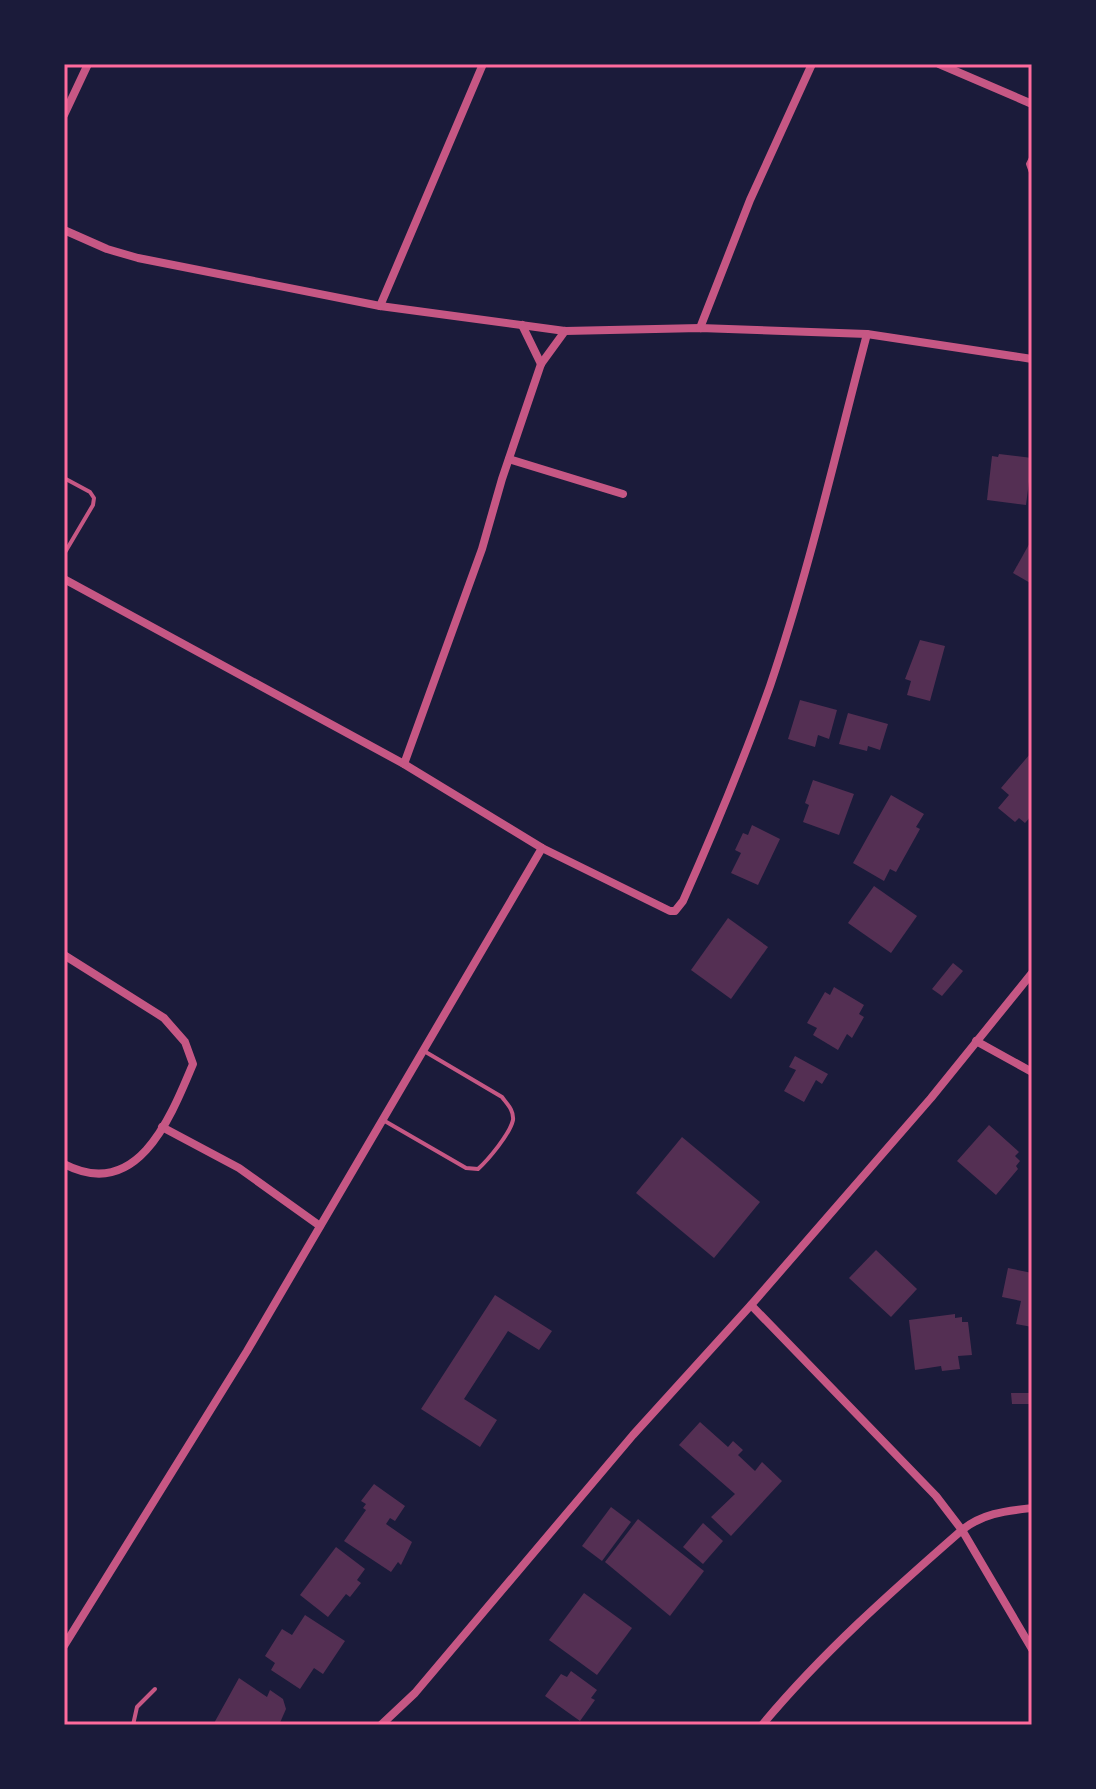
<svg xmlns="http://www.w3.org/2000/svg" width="1096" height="1789" viewBox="0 0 1096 1789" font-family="'Titillium Web',sans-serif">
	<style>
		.building { fill: #542f53 }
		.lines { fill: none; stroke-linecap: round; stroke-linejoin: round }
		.service { stroke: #c65784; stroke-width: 4 }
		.minor { stroke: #c65784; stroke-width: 8 }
		.neatline { fill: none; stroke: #ff6b9d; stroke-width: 3 }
	</style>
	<rect width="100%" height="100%" fill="#1b1b3a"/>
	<g class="building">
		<path d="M999,454L1032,458L1026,505L987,500L992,456L998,457Z"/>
		<path d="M1032,539V584L1013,573Z"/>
		<path d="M920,640L945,646L930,701L907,695L911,681L905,679Z"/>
		<path d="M800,700L837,710L829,739L818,735L815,747L788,739Z"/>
		<path d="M848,713L888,724L880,750L868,746L867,751L839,744Z"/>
		<path d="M1030,754L1032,756V815L1025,823L1019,818L1015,822L998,808L1009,795L1001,788Z"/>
		<path d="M813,780L854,794L839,835L803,822L809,805L805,803Z"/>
		<path d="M891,795L924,814L916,827L920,829L896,872L890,869L884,881L853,863Z"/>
		<path d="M752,825L780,839L758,885L731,873L741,853L735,850L743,833L748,835Z"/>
		<path d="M874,886L917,916L891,953L848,923Z"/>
		<path d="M728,918L768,947L731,999L691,970Z"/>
		<path d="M953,963L963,971L942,996L932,989Z"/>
		<path d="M834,987L864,1005L859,1014L864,1017L852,1038L847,1034L838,1050L813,1035L817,1028L807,1023L825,992L830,995Z"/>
		<path d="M795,1056L828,1074L822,1084L816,1080L804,1102L784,1091L796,1070L789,1067Z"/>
		<path d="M989,1125L1019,1152L1015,1156L1020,1161L1016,1166L1018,1169L996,1195L957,1161Z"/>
		<path d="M682,1137L760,1202L714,1258L636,1193Z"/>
		<path d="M876,1250L917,1289L891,1317L849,1278Z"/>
		<path d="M1008,1268L1032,1273V1327L1016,1324L1021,1301L1002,1297Z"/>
		<path d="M495,1295L552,1331L539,1350L508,1331L464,1399L497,1420L480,1447L421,1409Z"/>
		<path d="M955,1314V1318L962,1317V1322H968L972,1355L958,1356L960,1369L942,1371L941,1366L915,1370L909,1320Z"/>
		<path d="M1011,1393H1032V1404H1012Z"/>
		<path d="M700,1422L728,1447L733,1441L743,1450L738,1455L755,1471L762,1462L782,1481L731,1536L711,1517L735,1494L679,1445Z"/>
		<path d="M374,1484L405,1506L395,1521L390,1518L386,1524L412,1542L401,1565L398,1562L391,1572L344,1541L366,1510L363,1508L366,1504L361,1501Z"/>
		<path d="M611,1507L631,1522L602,1561L582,1546Z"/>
		<path d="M638,1519L704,1571L670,1616L605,1562Z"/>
		<path d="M703,1523L723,1541L703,1564L683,1547Z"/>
		<path d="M336,1547L365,1569L357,1580L361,1583L350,1597L346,1594L328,1617L300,1595Z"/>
		<path d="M584,1593L632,1628L597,1675L549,1640Z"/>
		<path d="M305,1615L345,1641L323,1674L314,1668L300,1689L271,1670L275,1663L265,1656L282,1629L292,1635Z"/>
		<path d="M571,1671L597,1690L591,1698L595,1700L580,1721L545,1696L561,1674L567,1677Z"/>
		<path d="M239,1678L267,1697L270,1690L283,1699L286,1709L279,1725H213Z"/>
	</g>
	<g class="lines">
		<g class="service">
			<path d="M1032,156L1028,164L1032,175"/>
			<path d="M64,478L90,492L94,498L93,505L64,554"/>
			<path d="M383,1120L466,1168L478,1169C488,1160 510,1134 513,1120C514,1110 507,1104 502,1097L424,1051"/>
			<path d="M133,1725L137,1707L155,1689"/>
		</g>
		<g class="minor">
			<path d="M939,64L1032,104"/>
			<path d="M64,115L88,64"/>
			<path d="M64,230L107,249L138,258L380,306L565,331L700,328L867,334L1032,359"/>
			<path d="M380,306L483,64"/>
			<path d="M522,325L541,364"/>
			<path d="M700,328L750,200L812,64"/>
			<path d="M509,459L623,494"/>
			<path d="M64,579L404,764L542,848L670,911H675L683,901C714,831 744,759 770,686C809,571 836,452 867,334"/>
			<path d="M404,764L482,549L502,479L541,364L565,331"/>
			<path d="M64,955L164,1018L185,1042L193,1064C170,1119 137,1202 64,1164"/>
			<path d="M976,1041L1032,1072"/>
			<path d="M162,1127L239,1168L320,1226"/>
			<path d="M751,1305L936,1496L962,1530L1032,1649"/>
			<path d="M64,1646L247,1351L542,848"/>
			<path d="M381,1725L415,1693L633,1435L751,1305L931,1098L1032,973"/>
			<path d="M762,1725C822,1653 891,1592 962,1530C983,1513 1006,1511 1032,1508"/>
		</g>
	</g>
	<rect width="1096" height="1789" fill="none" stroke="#1b1b3a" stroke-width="132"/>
	<rect x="66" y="66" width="964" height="1657" class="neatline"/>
</svg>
